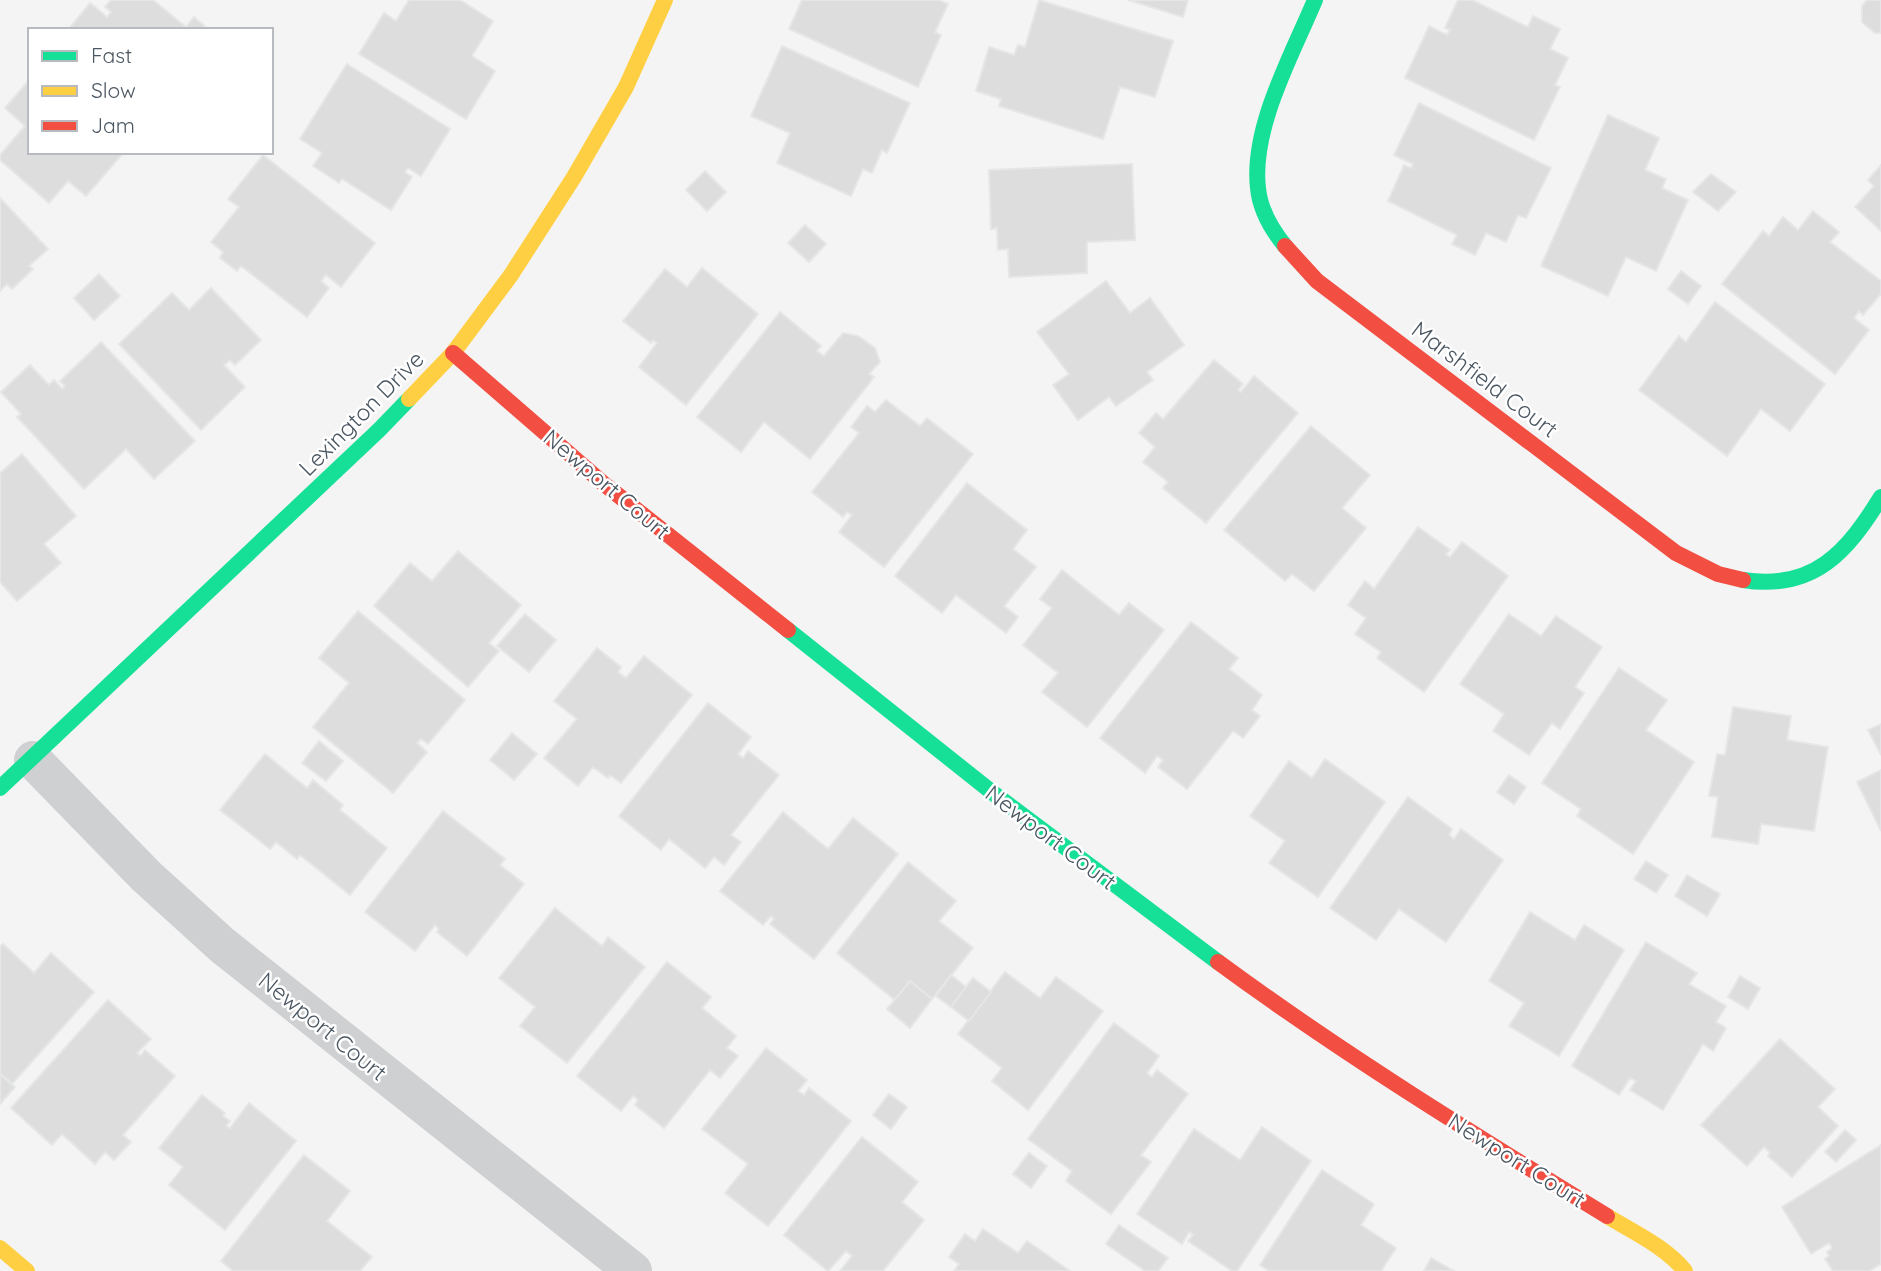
<svg xmlns="http://www.w3.org/2000/svg" width="1881" height="1271" viewBox="0 0 1881 1271" font-family="Quicksand,sans-serif">
	<style>
		.building { fill: #ddddde; stroke: #e5e6e7; stroke-width: 2 }
		.lines { fill: none; stroke-linecap: round; stroke-linejoin: round }
		.street { stroke: #ced0d2; stroke-width: 38 }
		.fast { stroke: #16e098; stroke-width: 16 }
		.slow { stroke: #ffcf43; stroke-width: 16 }
		.jam { stroke: #f24e42; stroke-width: 16 }
		.labels { text-anchor: middle; dominant-baseline: central; stroke-width: 5; stroke-linejoin: round; paint-order: stroke }
		.street-label { font-size: 23px; fill: #4a5661; stroke: #fff }
	</style>
	<rect width="100%" height="100%" fill="#f4f4f4"/>
	<g class="building">
		<path d="M111,0H153L186,27L194,17L209,30H68L90,3L107,17L111,12L105,7Z"/>
		<path d="M409,0H460L493,21L472,56L495,71L466,119L359,54L384,13L396,21Z"/>
		<path d="M802,0H939L948,4L935,32L941,35L918,87L789,29Z"/>
		<path d="M1039,0L1173,41L1155,97L1120,87L1103,139L999,106L1001,99L976,91L989,47L1014,55L1018,45L1025,47Z"/>
		<path d="M1128,0H1188L1183,17Z"/>
		<path d="M1458,0H1472L1528,27L1533,16L1560,29L1550,49L1568,58L1555,85L1560,87L1534,140L1405,78L1429,26L1447,35L1450,30L1445,28Z"/>
		<path d="M1867,0H1881V33H1875L1862,22V6Z"/>
		<path d="M782,46L910,103L887,153L882,150L872,173L863,169L851,196L777,163L790,133L751,116Z"/>
		<path d="M347,64L450,129L421,176L408,168L405,172L412,177L391,210L342,179L339,183L313,166L322,153L300,139Z"/>
		<path d="M30,79V152H124L86,196L68,181L49,203L0,160V155L25,126L5,108Z"/>
		<path d="M1419,103L1551,168L1526,218L1518,215L1506,242L1486,233L1475,255L1452,244L1457,235L1388,201L1404,165L1411,168L1413,164L1394,155Z"/>
		<path d="M1608,115L1659,138L1645,170L1666,179L1662,188L1688,200L1656,271L1626,257L1608,296L1541,266Z"/>
		<path d="M263,155L375,243L341,287L326,275L321,281L329,288L307,317L241,266L237,271L220,258L223,252L211,242L239,207L228,199Z"/>
		<path d="M1132,164L1135,240L1087,242V273L1009,277L1008,249L998,250L997,228L991,229L989,170Z"/>
		<path d="M1881,165V231L1855,207L1874,186L1868,180Z"/>
		<path d="M705,171L726,192L707,211L686,190Z"/>
		<path d="M1711,174L1736,192L1718,211L1693,192Z"/>
		<path d="M0,198L48,249L29,266L33,269L12,289L7,284L0,291Z"/>
		<path d="M1813,211L1839,232L1830,242L1881,281V294L1863,315L1859,311L1854,318L1869,330L1835,374L1722,284L1763,231L1769,236L1783,217L1798,230Z"/>
		<path d="M805,225L826,244L809,262L788,243Z"/>
		<path d="M702,268L758,314L686,405L639,367L657,343L653,340L651,343L623,321L665,269L687,287Z"/>
		<path d="M1681,271L1701,286L1688,304L1668,289Z"/>
		<path d="M99,274L120,296L94,320L74,298Z"/>
		<path d="M1106,281L1130,313L1150,298L1184,345L1147,372L1153,380L1116,406L1109,397L1078,420L1053,385L1069,374L1037,332Z"/>
		<path d="M211,288L261,340L235,365L230,360L224,365L245,387L201,430L119,344L172,293L189,310Z"/>
		<path d="M1715,302L1825,384L1790,431L1761,409L1727,456L1639,390L1679,336L1686,342Z"/>
		<path d="M780,312L821,346L817,351L824,356L843,333L858,336L875,348L880,362L869,374L874,377L810,459L764,422L741,452L697,417Z"/>
		<path d="M101,342L195,441L154,479L126,449L84,489L17,417L21,414L1,392L30,365L49,385L54,380L62,389L65,386L60,381Z"/>
		<path d="M1214,360L1243,384L1238,390L1241,392L1254,376L1298,413L1206,523L1163,488L1168,482L1143,462L1155,447L1139,433L1156,413L1163,419Z"/>
		<path d="M886,400L920,426L927,418L973,454L884,567L839,532L852,515L847,512L843,517L812,492L859,433L851,427L867,406L875,412Z"/>
		<path d="M1311,426L1370,475L1342,508L1366,528L1314,591L1292,574L1285,581L1224,530Z"/>
		<path d="M22,454L76,516L44,544L61,563L17,601L0,582V473Z"/>
		<path d="M967,483L1027,530L1013,549L1036,567L1004,606L1018,617L1006,633L956,595L942,613L895,576Z"/>
		<path d="M1418,527L1450,550L1446,554L1450,557L1462,542L1508,576L1424,692L1377,658L1381,652L1355,634L1366,618L1348,605L1365,581L1374,589Z"/>
		<path d="M458,551L521,605L489,643L499,651L468,687L374,606L410,563L432,581Z"/>
		<path d="M1062,570L1119,615L1129,603L1164,630L1087,727L1042,692L1058,673L1023,645L1052,608L1040,599Z"/>
		<path d="M358,611L465,700L428,744L421,739L417,743L427,752L393,793L313,727L349,683L319,658Z"/>
		<path d="M525,614L556,640L529,672L497,646Z"/>
		<path d="M1509,614L1541,636L1556,616L1602,647L1575,687L1584,693L1560,729L1552,723L1529,755L1493,731L1504,714L1460,684Z"/>
		<path d="M1191,622L1238,658L1229,669L1262,695L1252,710L1260,716L1243,738L1233,731L1187,789L1158,767L1163,760L1157,756L1145,773L1100,738Z"/>
		<path d="M597,648L621,667L618,672L626,678L644,656L692,695L621,783L610,775L608,778L593,767L578,786L544,758L577,719L554,701Z"/>
		<path d="M1619,668L1667,700L1646,730L1694,762L1633,854L1577,816L1581,809L1542,783Z"/>
		<path d="M708,703L751,737L738,754L743,758L748,751L779,775L731,835L741,842L724,865L714,857L705,868L669,839L661,850L619,816Z"/>
		<path d="M1733,707L1791,716L1787,740L1828,747L1814,831L1761,824L1758,844L1712,837L1718,797L1709,796L1717,754L1725,755Z"/>
		<path d="M1881,724V755L1868,730Z"/>
		<path d="M512,733L537,754L514,780L490,760Z"/>
		<path d="M319,741L343,761L326,781L302,763Z"/>
		<path d="M265,754L307,788L313,780L343,805L340,810L387,848L350,895L300,855L297,859L276,842L270,849L220,810Z"/>
		<path d="M1325,759L1385,802L1318,897L1269,863L1285,841L1250,816L1289,761L1312,778Z"/>
		<path d="M1881,770V831L1857,782Z"/>
		<path d="M1509,775L1526,787L1514,804L1497,792Z"/>
		<path d="M1408,797L1452,829L1449,835L1454,839L1461,829L1503,860L1446,942L1399,909L1376,940L1330,908Z"/>
		<path d="M443,811L505,859L500,865L524,884L467,956L437,932L439,929L435,925L415,951L365,912Z"/>
		<path d="M783,812L828,849L853,818L898,854L814,959L770,924L774,919L771,916L763,925L720,891Z"/>
		<path d="M1646,861L1668,875L1656,893L1634,879Z"/>
		<path d="M908,862L956,901L939,921L973,948L932,999L910,981L895,1000L837,953Z"/>
		<path d="M1687,875L1720,894L1707,916L1675,896Z"/>
		<path d="M555,908L602,946L608,937L645,967L567,1063L520,1026L535,1007L499,978Z"/>
		<path d="M1530,912L1575,940L1584,925L1624,950L1559,1056L1509,1026L1524,1003L1489,981Z"/>
		<path d="M1646,942L1697,973L1689,984L1726,1006L1716,1022L1726,1028L1713,1051L1703,1044L1663,1110L1630,1090L1636,1081L1630,1078L1619,1095L1572,1066Z"/>
		<path d="M3,944L34,973L51,953L94,992L12,1084L0,1073V947Z"/>
		<path d="M667,962L711,997L702,1008L736,1036L727,1048L738,1056L720,1078L710,1070L664,1128L635,1105L638,1100L633,1096L621,1111L577,1076Z"/>
		<path d="M1005,972L1040,998L1056,977L1103,1011L1028,1110L992,1081L1002,1068L958,1034Z"/>
		<path d="M951,975L966,987L951,1007L936,996Z"/>
		<path d="M1740,976L1760,988L1748,1009L1728,997Z"/>
		<path d="M973,978L991,992L969,1021L951,1007Z"/>
		<path d="M910,981L932,999L910,1028L887,1009Z"/>
		<path d="M108,1000L151,1039L137,1053L141,1056L145,1050L175,1076L123,1135L131,1142L114,1160L105,1152L95,1164L62,1134L52,1145L11,1108Z"/>
		<path d="M1114,1023L1159,1056L1147,1073L1152,1077L1157,1070L1188,1094L1141,1155L1151,1162L1111,1214L1066,1181L1072,1171L1028,1139Z"/>
		<path d="M1780,1039L1835,1089L1818,1107L1838,1126L1792,1177L1768,1156L1770,1153L1764,1147L1747,1166L1701,1125Z"/>
		<path d="M766,1048L807,1080L798,1091L804,1095L809,1088L851,1121L768,1226L725,1193L748,1164L702,1129Z"/>
		<path d="M0,1074L15,1087L0,1104Z"/>
		<path d="M889,1094L907,1107L891,1129L873,1115Z"/>
		<path d="M202,1095L225,1113L223,1116L230,1121L226,1126L230,1128L249,1103L296,1141L225,1230L169,1185L183,1167L159,1148Z"/>
		<path d="M1262,1127L1311,1161L1237,1271H1232L1188,1241L1193,1235L1189,1232L1182,1244L1137,1214L1194,1129L1240,1160Z"/>
		<path d="M1845,1130L1856,1140L1836,1162L1825,1152Z"/>
		<path d="M862,1137L918,1182L902,1202L924,1220L883,1271H840L852,1256L846,1251L828,1271L784,1235Z"/>
		<path d="M1881,1145V1264L1869,1271H1833L1825,1259L1829,1256L1827,1252L1832,1248L1829,1243L1811,1254L1782,1207Z"/>
		<path d="M1029,1153L1047,1166L1031,1188L1013,1174Z"/>
		<path d="M304,1155L350,1191L327,1221L372,1257L360,1271H233L221,1261Z"/>
		<path d="M1322,1170L1374,1204L1361,1225L1396,1248L1381,1271H1269L1260,1265Z"/>
		<path d="M1119,1225L1168,1258L1158,1271H1145L1106,1244Z"/>
		<path d="M983,1229L1018,1253L1027,1241L1070,1271H954L959,1264L949,1257L965,1234L975,1241Z"/>
		<path d="M1431,1258L1454,1271H1424Z"/>
	</g>
	<g class="lines">
		<path class="street" d="M33,760L146,876L222,945L633,1271"/>
		<g class="fast">
			<path d="M1285,246C1272,230 1260,210 1258,188C1251,128 1292,55 1315,0"/>
			<path d="M1743,580C1814,591 1847,552 1881,497"/>
			<path d="M788,630L993,793L1218,962"/>
			<path d="M0,788L379,430L409,399"/>
		</g>
		<g class="slow">
			<path d="M409,399L453,353L511,275L574,177L626,87L665,0"/>
			<path d="M1607,1216C1633,1232 1666,1247 1685,1271"/>
			<path d="M0,1248L27,1271"/>
		</g>
		<g class="jam">
			<path d="M1285,246L1317,281L1676,553L1718,574L1743,580"/>
			<path d="M453,353L604,484L788,630"/>
			<path d="M1218,962C1343,1054 1475,1135 1607,1216"/>
		</g>
	</g>
	<g class="labels">
		<g class="street-label">
			<text transform="translate(1485 379) rotate(37)">Marshfield Court</text>
			<text transform="translate(361 413) rotate(-45)">Lexington Drive</text>
			<text transform="translate(607 484) rotate(40)">Newport Court</text>
			<text transform="translate(1051 837) rotate(37)">Newport Court</text>
			<text transform="translate(323 1026) rotate(39)">Newport Court</text>
			<text transform="translate(1517 1160) rotate(32)">Newport Court</text>
		</g>
	</g>
	<rect x="28" y="28" width="245" height="126" fill="#ffffff" stroke="#b7bbc0" stroke-width="2"/>
	<rect x="42" y="51" width="35" height="10" fill="#16e098" stroke="#b7bbc0" stroke-width="2"/>
	<text x="91" y="63" font-size="21" fill="#4a5661">Fast</text>
	<rect x="42" y="86" width="35" height="10" fill="#ffcf43" stroke="#b7bbc0" stroke-width="2"/>
	<text x="91" y="98" font-size="21" fill="#4a5661">Slow</text>
	<rect x="42" y="121" width="35" height="10" fill="#f24e42" stroke="#b7bbc0" stroke-width="2"/>
	<text x="91" y="133" font-size="21" fill="#4a5661">Jam</text>
</svg>
